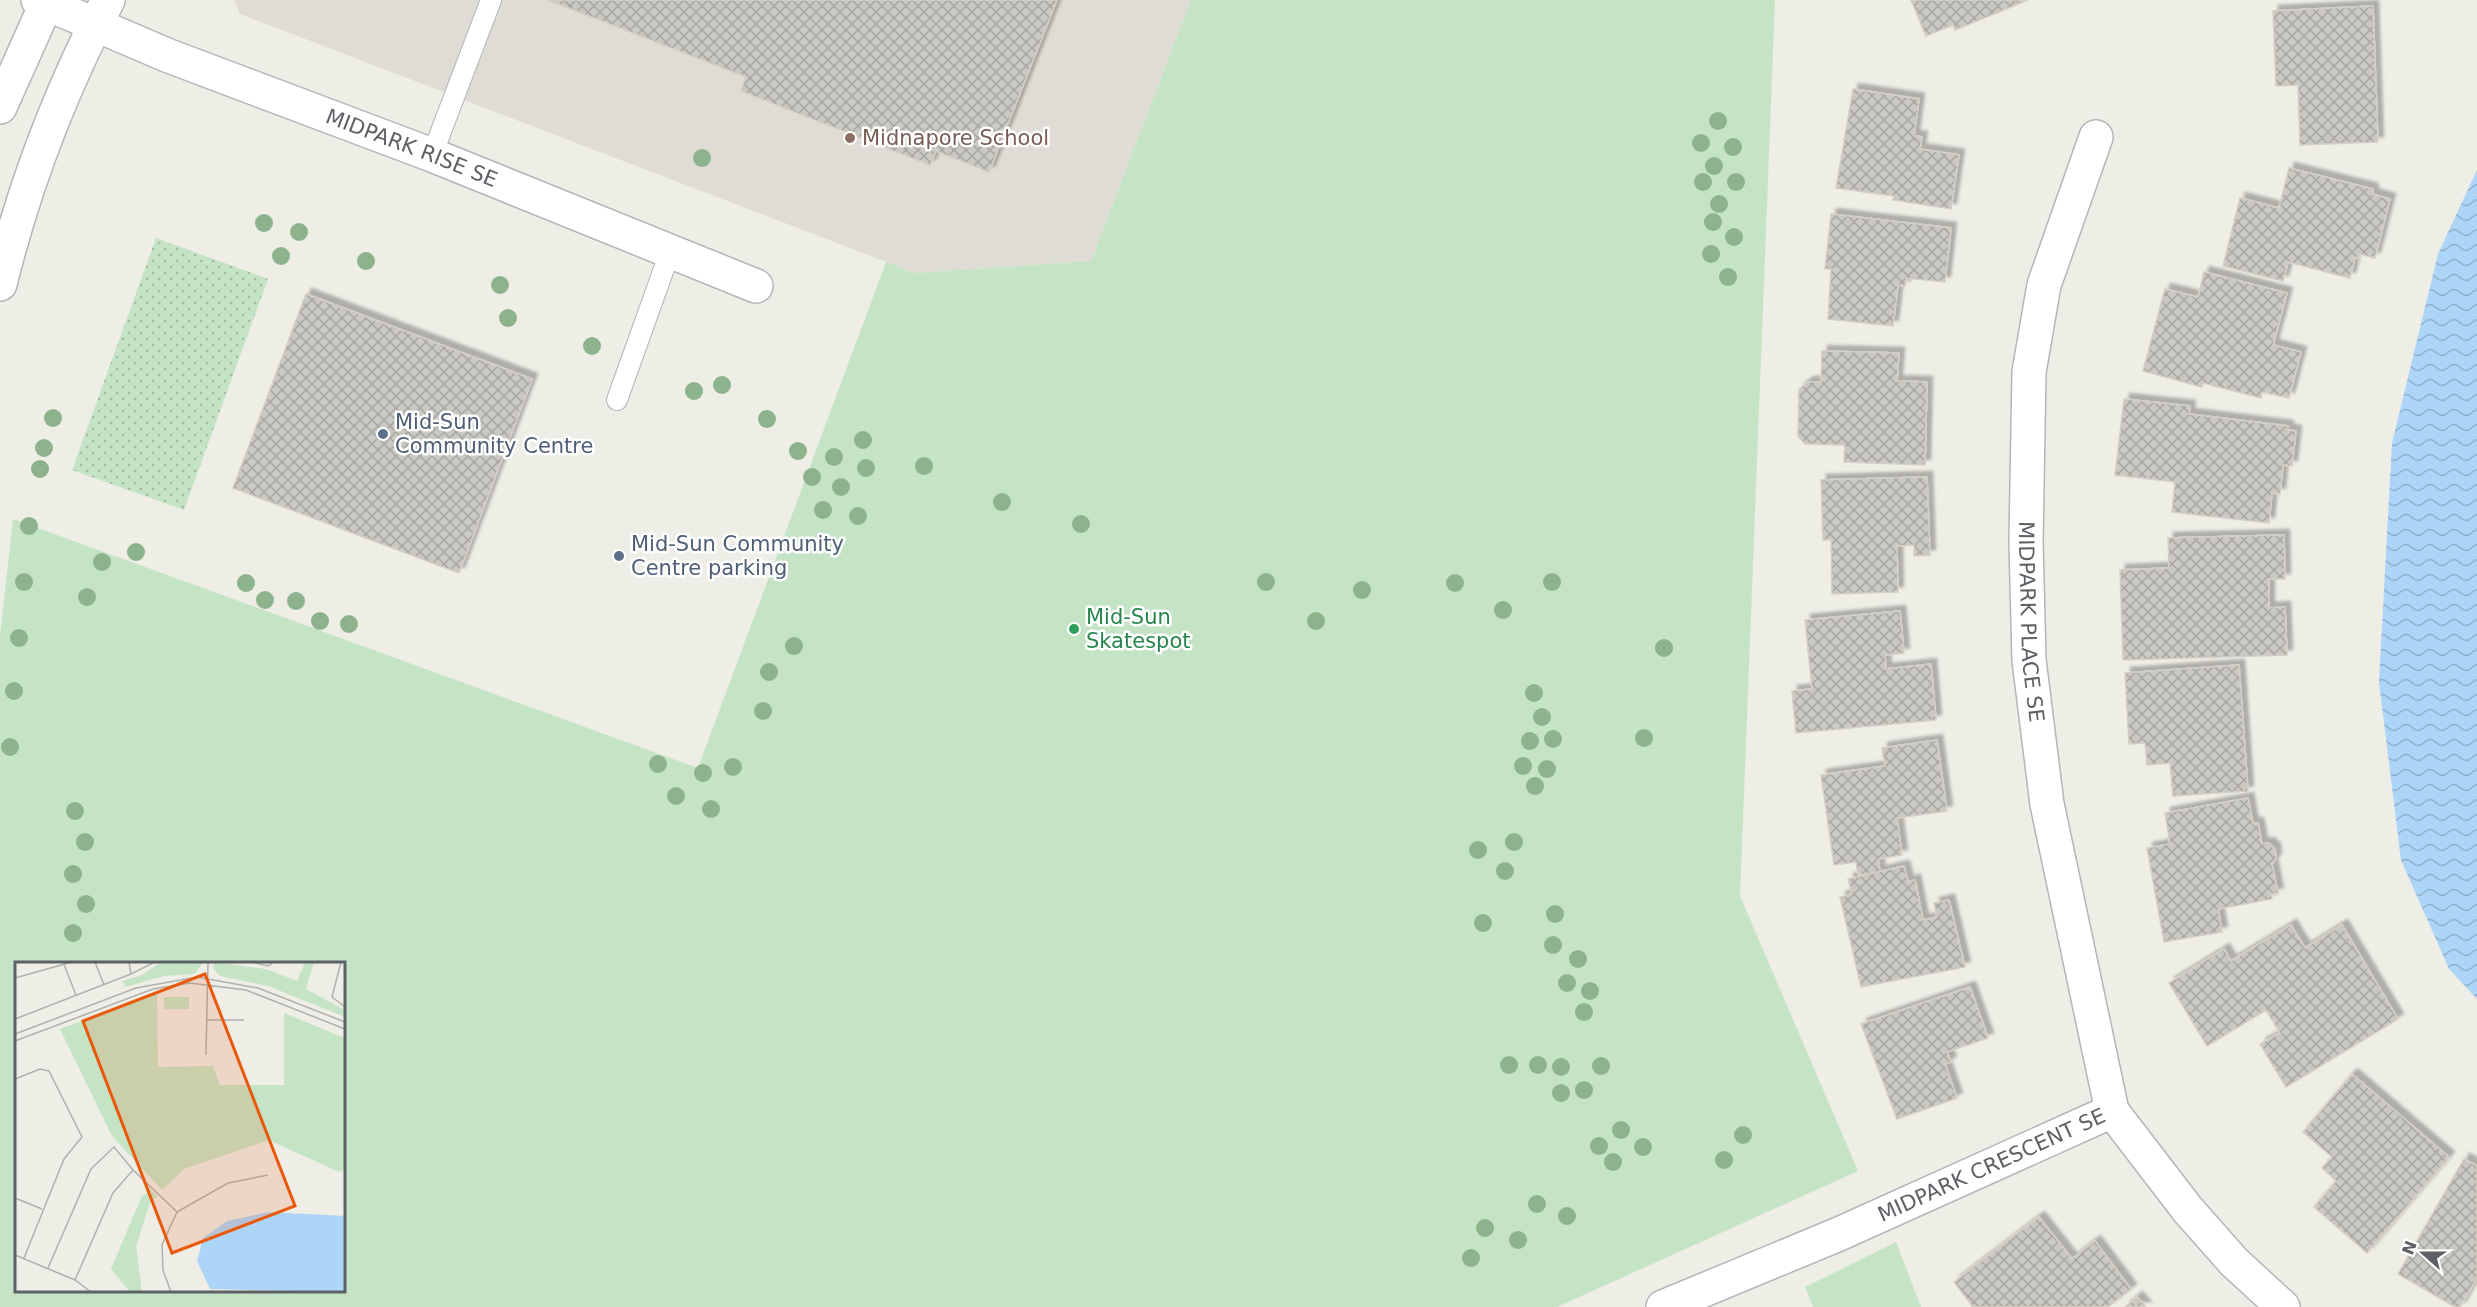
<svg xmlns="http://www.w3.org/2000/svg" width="2477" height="1307" viewBox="0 0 2477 1307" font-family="'DejaVu Sans',sans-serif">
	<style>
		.education { fill: #dedcd4 }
		.grass { fill: url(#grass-dots) }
		.park { fill: #c5e4c6; fill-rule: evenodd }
		.water { fill: url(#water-waves) }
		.building { fill: url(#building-cross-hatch); stroke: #d3cfc5; stroke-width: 1.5; filter: url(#shadow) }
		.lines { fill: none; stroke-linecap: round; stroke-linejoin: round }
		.service-casing { stroke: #b3b6b9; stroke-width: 22 }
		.minor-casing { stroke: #b3b6b9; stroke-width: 36 }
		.tertiary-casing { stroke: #b3b6b9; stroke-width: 36 }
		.service { stroke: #fff; stroke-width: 20 }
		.minor { stroke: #fff; stroke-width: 33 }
		.tertiary { stroke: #fff; stroke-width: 33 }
		.tree { fill: #8db38c }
		.education-dot { fill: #8d6e63; stroke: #fff; stroke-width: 2 }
		.service-dot { fill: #5c6f8a; stroke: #fff; stroke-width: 2 }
		.leisure-dot { fill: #2e9e5b; stroke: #fff; stroke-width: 2 }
		.labels { text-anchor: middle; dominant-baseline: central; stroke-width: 5; stroke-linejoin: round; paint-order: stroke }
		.education-label { font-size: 21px; fill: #785e54; stroke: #fff; text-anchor: start }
		.street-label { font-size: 21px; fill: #5d6165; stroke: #fff }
		.service-label { font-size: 21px; fill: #4e5e75; stroke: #fff; text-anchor: start }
		.leisure-label { font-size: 21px; fill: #27864d; stroke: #fff; text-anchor: start }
		.inset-road { fill: none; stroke: #b0b1ae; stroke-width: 1.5 }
		.view { fill: #e8590c; fill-opacity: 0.15; stroke: #e8590c; stroke-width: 3 }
		.inset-edge { fill: none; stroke: #5d6165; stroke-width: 3 }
	</style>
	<defs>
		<pattern id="grass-dots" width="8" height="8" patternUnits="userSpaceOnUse" patternTransform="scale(1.5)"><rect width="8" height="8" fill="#c5e4c6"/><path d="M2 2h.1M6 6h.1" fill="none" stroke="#a3bca4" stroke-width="1.8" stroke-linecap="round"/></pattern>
		<pattern id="water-waves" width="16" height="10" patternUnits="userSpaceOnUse" patternTransform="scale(1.5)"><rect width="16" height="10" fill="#add5f7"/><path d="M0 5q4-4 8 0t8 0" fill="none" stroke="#90b0cc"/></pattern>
		<pattern id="building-cross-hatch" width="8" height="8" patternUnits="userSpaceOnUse" patternTransform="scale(1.5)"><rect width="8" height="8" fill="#cac8c2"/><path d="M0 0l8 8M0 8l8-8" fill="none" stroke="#a7a6a1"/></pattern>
		<filter id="shadow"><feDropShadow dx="5.5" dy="-5.5" stdDeviation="1.5" flood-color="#0004"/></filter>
	</defs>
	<rect width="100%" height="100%" fill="#eeede6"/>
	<path class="education" d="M234,0H1191L1091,261L915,273L240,14Z"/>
	<path class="grass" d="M156,238L268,279L184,510L72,470Z"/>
	<g class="park">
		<path d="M1191,0H1775L1740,896L1858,1171L1557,1307H0V635L13,519L698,768L886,262L915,273L1091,261ZM16,964H344V1290H16Z"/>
		<path d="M1896,1242L1921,1307H1813L1805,1287Z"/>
	</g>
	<path class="water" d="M2477,170V999L2449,969L2401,860L2379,682L2392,443L2438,254Z"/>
	<g class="building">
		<path d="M548,0H1057L989,172L936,151L930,165L741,91L746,77Z"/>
		<path d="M1911,0H2028L1955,30L1953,25L1926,36Z"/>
		<path d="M2373,6L2378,142L2300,145L2298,85L2276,86L2273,11Z"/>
		<path d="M1853,89L1919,99L1914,136L1922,137L1920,149L1959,155L1951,209L1893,200L1894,196L1836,188Z"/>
		<path d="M2289,168L2373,189L2372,194L2390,199L2375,258L2360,254L2358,258L2355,257L2350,278L2288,262L2283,281L2223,266L2240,198L2279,208Z"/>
		<path d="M1831,214L1951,228L1945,282L1906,278L1905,286L1898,285L1893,326L1828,319L1831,269H1825Z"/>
		<path d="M2204,272L2287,293L2273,345L2301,352L2289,398L2262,392L2261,398L2203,383L2202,387L2143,371L2165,289L2198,297Z"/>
		<path d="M306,294L532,379L459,573L233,488Z"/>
		<path d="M1822,351L1899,353L1897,381L1927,382L1925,465L1844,462L1845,445L1805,444L1798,436L1799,389L1808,382H1821Z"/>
		<path d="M2124,399L2190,406L2189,414L2288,426V430L2296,431L2292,466L2283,465L2280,494L2272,493L2269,523L2172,512L2175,482L2115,475Z"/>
		<path d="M1927,477L1930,555L1914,556V545L1897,546L1898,592L1832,594L1831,540H1823L1821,480Z"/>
		<path d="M2284,535L2285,579H2269V608L2285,607L2287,655L2123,660L2120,570L2169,568L2168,538Z"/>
		<path d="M1900,611L1904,653L1885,655L1886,669L1931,664L1936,720L1796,733L1792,691L1812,689L1805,620Z"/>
		<path d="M2239,665L2248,791L2173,796L2170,763L2147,765L2145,743L2129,744L2125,673Z"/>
		<path d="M1937,740L1947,811L1897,818L1902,855L1878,859L1880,872L1858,875L1856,862L1834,865L1821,775L1885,766L1882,748Z"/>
		<path d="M2248,798L2253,824L2258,823L2262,844L2269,843L2275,849L2276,858L2272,864L2278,893L2271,894L2272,899L2218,909L2222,932L2164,942L2147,848L2170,844L2165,813Z"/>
		<path d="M1904,866L1908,882L1915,880L1923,920L1937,917L1934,903L1949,900L1965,967L1861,987L1840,897L1852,894L1848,879Z"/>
		<path d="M2291,925L2305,948L2342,925L2398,1019L2286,1087L2260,1044L2280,1033L2266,1010L2207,1046L2169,983L2224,949L2231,961Z"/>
		<path d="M1970,987L1988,1038L1947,1052L1951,1062L1945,1064L1957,1098L1897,1119L1861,1024Z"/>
		<path d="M2352,1074L2449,1157L2367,1253L2314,1207L2336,1181L2322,1168L2332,1157L2303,1132Z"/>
		<path d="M2464,1159L2477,1166V1278L2460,1307H2455L2398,1274Z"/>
		<path d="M2039,1217L2072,1259L2095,1241L2131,1289L2108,1307H1973L1954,1282Z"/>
		<path d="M2137,1297L2146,1307H2125Z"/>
	</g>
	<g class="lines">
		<defs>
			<g id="service">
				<path d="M432,155L491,0"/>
				<path d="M617,400L670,252"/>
			</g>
			<g id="minor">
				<path id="s1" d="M38,0L169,56L432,155L756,286"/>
				<path id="s2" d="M2096,137L2044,285L2029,372L2026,542L2029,660L2047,804L2112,1111"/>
				<path id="s3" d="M1663,1307L1839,1234L2112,1111L2188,1210L2234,1262L2283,1307"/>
			</g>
			<g id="tertiary">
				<path d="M0,107L48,0"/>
				<path d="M0,284C24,186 61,90 108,0"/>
			</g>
		</defs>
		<use href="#service" class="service-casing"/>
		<use href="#minor" class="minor-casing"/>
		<use href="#tertiary" class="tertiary-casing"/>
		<use href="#service" class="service"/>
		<use href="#minor" class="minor"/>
		<use href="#tertiary" class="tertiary"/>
	</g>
	<g class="tree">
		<circle cx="1718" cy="121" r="9"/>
		<circle cx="1701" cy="143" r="9"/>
		<circle cx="1733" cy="147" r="9"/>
		<circle cx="702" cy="158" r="9"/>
		<circle cx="1714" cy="166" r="9"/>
		<circle cx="1703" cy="182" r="9"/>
		<circle cx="1736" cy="182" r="9"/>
		<circle cx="1719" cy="204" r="9"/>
		<circle cx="1713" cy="222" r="9"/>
		<circle cx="264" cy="223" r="9"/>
		<circle cx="299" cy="232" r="9"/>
		<circle cx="1734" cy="237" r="9"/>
		<circle cx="1711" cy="254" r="9"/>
		<circle cx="281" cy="256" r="9"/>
		<circle cx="366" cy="261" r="9"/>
		<circle cx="1728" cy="277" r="9"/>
		<circle cx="500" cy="285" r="9"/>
		<circle cx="508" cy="318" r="9"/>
		<circle cx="592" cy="346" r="9"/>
		<circle cx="722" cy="385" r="9"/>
		<circle cx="694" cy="391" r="9"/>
		<circle cx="53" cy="418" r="9"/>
		<circle cx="767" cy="419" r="9"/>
		<circle cx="863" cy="440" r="9"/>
		<circle cx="44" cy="448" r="9"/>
		<circle cx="798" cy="451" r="9"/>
		<circle cx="834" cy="457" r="9"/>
		<circle cx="924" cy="466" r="9"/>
		<circle cx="866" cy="468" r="9"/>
		<circle cx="40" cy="469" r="9"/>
		<circle cx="812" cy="477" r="9"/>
		<circle cx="841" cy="487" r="9"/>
		<circle cx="1002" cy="502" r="9"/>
		<circle cx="823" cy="510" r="9"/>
		<circle cx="858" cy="516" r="9"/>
		<circle cx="1081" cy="524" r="9"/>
		<circle cx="29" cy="526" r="9"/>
		<circle cx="136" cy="552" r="9"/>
		<circle cx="102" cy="562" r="9"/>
		<circle cx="24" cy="582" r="9"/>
		<circle cx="1266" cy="582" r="9"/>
		<circle cx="1552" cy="582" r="9"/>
		<circle cx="246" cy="583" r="9"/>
		<circle cx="1455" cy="583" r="9"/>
		<circle cx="1362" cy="590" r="9"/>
		<circle cx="87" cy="597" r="9"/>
		<circle cx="265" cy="600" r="9"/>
		<circle cx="296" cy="601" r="9"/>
		<circle cx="1503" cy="610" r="9"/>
		<circle cx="320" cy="621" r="9"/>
		<circle cx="1316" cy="621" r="9"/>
		<circle cx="349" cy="624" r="9"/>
		<circle cx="19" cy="638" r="9"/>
		<circle cx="794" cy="646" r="9"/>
		<circle cx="1664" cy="648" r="9"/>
		<circle cx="769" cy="672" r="9"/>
		<circle cx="14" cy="691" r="9"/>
		<circle cx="1534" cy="693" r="9"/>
		<circle cx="763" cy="711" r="9"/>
		<circle cx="1542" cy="717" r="9"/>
		<circle cx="1644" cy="738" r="9"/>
		<circle cx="1553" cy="739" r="9"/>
		<circle cx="1530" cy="741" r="9"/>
		<circle cx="10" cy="747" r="9"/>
		<circle cx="658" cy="764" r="9"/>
		<circle cx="1523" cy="766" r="9"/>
		<circle cx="733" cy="767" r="9"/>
		<circle cx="1547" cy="769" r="9"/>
		<circle cx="703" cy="773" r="9"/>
		<circle cx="1535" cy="786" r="9"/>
		<circle cx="676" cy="796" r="9"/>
		<circle cx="711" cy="809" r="9"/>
		<circle cx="75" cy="811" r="9"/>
		<circle cx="85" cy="842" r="9"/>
		<circle cx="1514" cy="842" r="9"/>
		<circle cx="1478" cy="850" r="9"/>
		<circle cx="1505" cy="871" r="9"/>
		<circle cx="73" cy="874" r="9"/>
		<circle cx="86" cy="904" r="9"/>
		<circle cx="1555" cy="914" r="9"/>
		<circle cx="1483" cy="923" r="9"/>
		<circle cx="73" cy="933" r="9"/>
		<circle cx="1553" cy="945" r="9"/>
		<circle cx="1578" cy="959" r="9"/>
		<circle cx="1567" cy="983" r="9"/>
		<circle cx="1590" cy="991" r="9"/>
		<circle cx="1584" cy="1012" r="9"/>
		<circle cx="1509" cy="1065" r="9"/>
		<circle cx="1538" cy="1065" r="9"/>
		<circle cx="1601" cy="1066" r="9"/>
		<circle cx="1561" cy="1067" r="9"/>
		<circle cx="1584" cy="1090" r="9"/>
		<circle cx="1561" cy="1093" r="9"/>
		<circle cx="1621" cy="1130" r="9"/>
		<circle cx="1743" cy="1135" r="9"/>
		<circle cx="1599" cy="1146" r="9"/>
		<circle cx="1643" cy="1147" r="9"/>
		<circle cx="1724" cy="1160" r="9"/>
		<circle cx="1613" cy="1162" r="9"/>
		<circle cx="1537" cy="1204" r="9"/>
		<circle cx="1567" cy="1216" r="9"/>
		<circle cx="1485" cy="1228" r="9"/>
		<circle cx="1518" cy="1240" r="9"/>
		<circle cx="1471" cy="1258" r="9"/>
	</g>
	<circle class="education-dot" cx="850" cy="138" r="6"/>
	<g class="service-dot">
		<circle cx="383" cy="434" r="6"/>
		<circle cx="619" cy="556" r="6"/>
	</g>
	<circle class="leisure-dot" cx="1074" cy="629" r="6"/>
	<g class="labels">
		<g class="education-label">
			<text x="862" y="138">Midnapore School</text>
		</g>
		<g class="street-label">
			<text stroke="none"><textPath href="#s1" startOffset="402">MIDPARK RISE SE</textPath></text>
			<text stroke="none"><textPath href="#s2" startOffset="495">MIDPARK PLACE SE</textPath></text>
			<text stroke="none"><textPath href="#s3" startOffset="358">MIDPARK CRESCENT SE</textPath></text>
		</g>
		<g class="service-label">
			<text x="395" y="422">Mid-Sun<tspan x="395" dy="24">Community Centre</tspan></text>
			<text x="631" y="544">Mid-Sun Community<tspan x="631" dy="24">Centre parking</tspan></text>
		</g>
		<g class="leisure-label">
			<text x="1086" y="617">Mid-Sun<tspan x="1086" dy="24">Skatespot</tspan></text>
		</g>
	</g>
	<g transform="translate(15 962)">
		<rect width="330" height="330" fill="#eeede6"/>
		<path d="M149,35H174V47H149Z" fill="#c5e4c6"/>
		<path d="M146,0H188L180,12L149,14L110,25L108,19L127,13ZM199,0L251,7L282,19L290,0H299L291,27L330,48V55L253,24L205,14L198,6ZM142,31L143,105L198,104L205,123H269V51L330,76V207L324,210L254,178L169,207L147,228L97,174L45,67ZM135,227L142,234L135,241L121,284L127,330H115L96,307L126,236Z" fill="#c5e4c6"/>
		<path d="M254,250L330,254V330L195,327L182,299L188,276L212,259Z" fill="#add5f7"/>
		<path class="inset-road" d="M48,0L61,33M80,0L89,23M114,0L116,12L140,0M237,0L253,4L259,0M326,0L317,35L330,45M0,16L57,0M0,57L116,12M191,58H229M0,72L121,26L182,15L243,26L330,60M0,79L138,27L175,21L231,28L330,67M191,93L193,0M0,117L25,107L34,109L67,175L49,197L9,296M0,236L27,247M162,250L213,221L253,213M0,293L60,318L76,330M33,306L76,207L99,185L118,208M60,318L98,231L118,208L162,250L147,283L148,308L156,330"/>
		<path class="view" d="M190,12L280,244L157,291L68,59Z"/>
		<rect width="330" height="330" class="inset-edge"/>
	</g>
	<g transform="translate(2423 1253) rotate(291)" stroke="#ffffff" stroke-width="4.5" paint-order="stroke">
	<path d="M0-4.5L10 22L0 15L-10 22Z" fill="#5d6165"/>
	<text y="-9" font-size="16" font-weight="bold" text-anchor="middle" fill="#5d6165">N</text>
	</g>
</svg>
